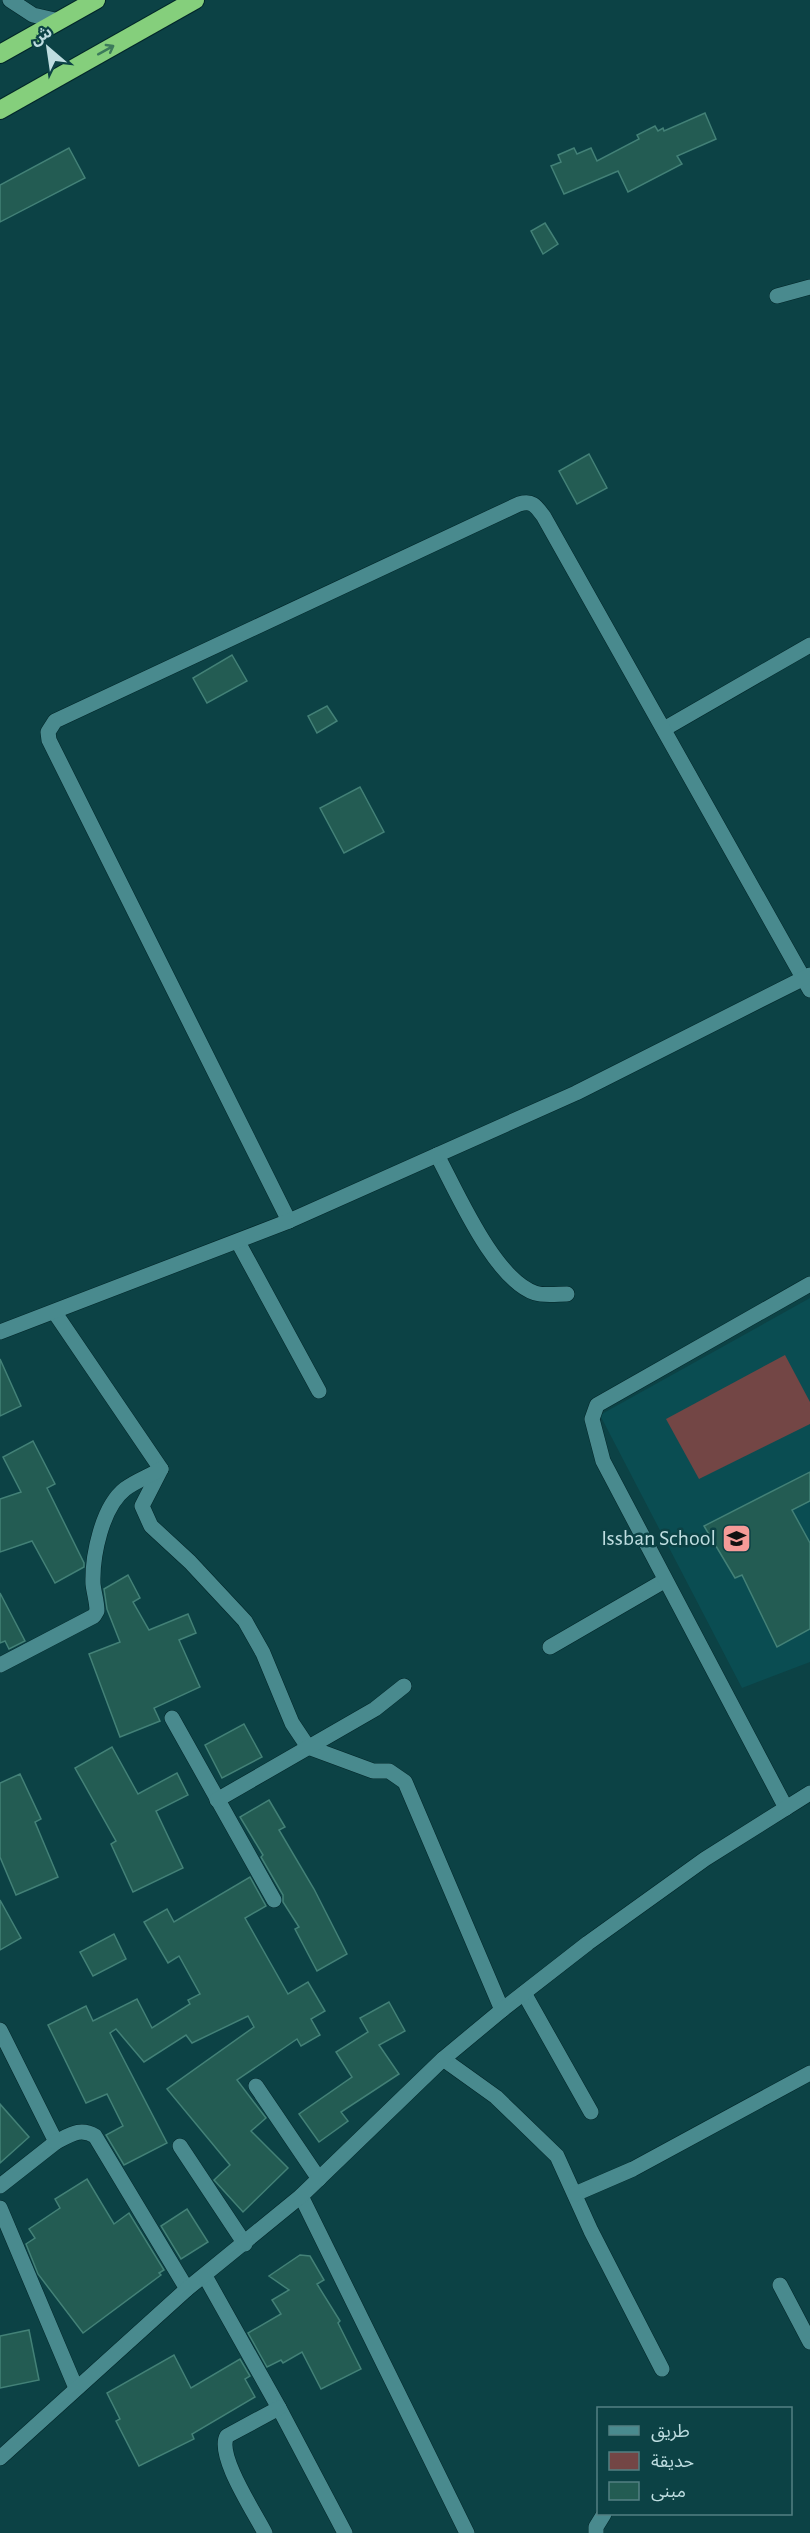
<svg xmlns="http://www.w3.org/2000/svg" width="810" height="2533" viewBox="0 0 810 2533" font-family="'Alegreya Sans','Noto Sans Arabic',sans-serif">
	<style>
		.built { fill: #0a4d52 }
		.green { fill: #734645 }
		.building { fill: #235c53; stroke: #438177; stroke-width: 1.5 }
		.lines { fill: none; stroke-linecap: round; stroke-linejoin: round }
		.minor-casing { stroke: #022629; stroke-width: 16 }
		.highway-casing { stroke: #022629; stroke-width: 20 }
		.minor { stroke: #498a8e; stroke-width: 15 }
		.highway { stroke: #85cf7c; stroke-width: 18 }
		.oneway { stroke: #3c7a5b }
		.labels { text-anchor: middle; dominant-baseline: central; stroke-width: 5; stroke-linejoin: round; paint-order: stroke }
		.poi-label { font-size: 22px; fill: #bedde0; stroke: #0c4245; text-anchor: end }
	</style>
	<rect width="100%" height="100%" fill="#0c4245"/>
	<path class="built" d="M810,1298V1662L742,1688L600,1415Z"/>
	<path class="green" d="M785,1355L810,1402V1424L699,1479L666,1419Z"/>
	<g class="building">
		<path d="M705,113L716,139L677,156L682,164L628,192L618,171L564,194L551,166L561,162L558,155L574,148L577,154L591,148L597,161L639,139L637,135L655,126L658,131L663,128L664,131Z"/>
		<path d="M69,148L85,178L0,222V185Z"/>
		<path d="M545,223L558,244L543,254L531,231Z"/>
		<path d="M589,454L607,488L577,504L559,471Z"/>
		<path d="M232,655L247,681L207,703L193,678Z"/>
		<path d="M327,706L337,721L317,733L308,716Z"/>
		<path d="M360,787L384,832L344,853L320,808Z"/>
		<path d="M0,1359L21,1406L0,1416Z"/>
		<path d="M33,1441L55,1484L47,1488L84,1563V1567L55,1583L32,1541L0,1552V1499L21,1492L3,1457Z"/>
		<path d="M810,1472V1501L792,1510L810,1543V1629L777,1647L742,1575L735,1578L704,1526Z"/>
		<path d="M128,1575L140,1598L133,1602L149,1630L188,1614L196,1633L179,1640L200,1687L154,1708L160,1721L120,1737L89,1654L120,1642L107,1609L104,1589Z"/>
		<path d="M0,1593L25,1641L9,1649L5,1641L0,1643Z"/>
		<path d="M244,1724L262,1757L222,1778L205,1745Z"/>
		<path d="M112,1747L138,1794L177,1773L188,1795L156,1811L183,1868L133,1892L111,1844L116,1841L75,1768Z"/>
		<path d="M20,1774L41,1819L35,1822L58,1877L16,1895L0,1857V1783Z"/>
		<path d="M269,1800L285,1827L279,1830L314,1889L347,1954L317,1971L295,1929L299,1927L283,1902V1895L261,1857L263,1855L240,1817Z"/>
		<path d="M250,1877L266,1906L245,1918L288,1994L308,1982L325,2011L311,2019L320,2035L301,2046L297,2039L237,2080L266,2118L251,2131L288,2168L243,2212L214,2180L230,2165L167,2089L254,2027L248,2016L192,2043L186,2035L144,2062L116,2029L110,2033L167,2143L124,2165L106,2135L123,2126L107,2094L86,2103L48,2025L86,2006L93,2021L137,1999L152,2028L190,2004L188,2000L200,1994L179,1956L168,1963L144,1922L167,1909L174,1922Z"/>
		<path d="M0,1900L21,1938L0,1950Z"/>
		<path d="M114,1934L126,1959L93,1976L80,1952Z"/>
		<path d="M389,2002L405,2031L379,2045L399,2074L341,2112L348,2121L319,2142L299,2114L352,2077L336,2052L368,2032L360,2018Z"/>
		<path d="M0,2104L29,2137L0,2163Z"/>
		<path d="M87,2179L114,2224L129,2213L164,2270L159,2273L161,2275L83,2333L38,2274L26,2244L35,2238L29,2229L60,2208L55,2199Z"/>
		<path d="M187,2209L208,2242L181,2259L161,2226Z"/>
		<path d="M300,2255L310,2256L324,2280L317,2284L340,2321L338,2323L361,2369L321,2389L302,2352L283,2363L281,2360L267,2367L248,2333L281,2314L272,2300L289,2290L269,2276Z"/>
		<path d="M29,2330L39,2380L0,2388V2336Z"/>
		<path d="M174,2355L191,2388L240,2359L250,2376L245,2379L255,2397L192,2434L194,2439L139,2466L116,2421L120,2419L107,2393Z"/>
	</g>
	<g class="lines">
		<defs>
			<g id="minor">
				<path d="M10,0L33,15L59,21"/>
				<path d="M777,296L810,287"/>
				<path d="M664,729L810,645"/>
				<path d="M437,1155C457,1192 494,1279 535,1293C544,1296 558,1294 567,1294"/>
				<path d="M289,1221L49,740L48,732L55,721L519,504C533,500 536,506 544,517L810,990"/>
				<path d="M238,1242L319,1391"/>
				<path d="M55,1313L161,1469L142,1506L151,1526L190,1562L245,1621L263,1653L292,1723L308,1747L373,1771H389L405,1782L502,2010"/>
				<path d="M0,1332L289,1221L576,1093L810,975"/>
				<path d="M550,1647L664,1581"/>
				<path d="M0,1665L94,1616L97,1611C97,1602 94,1593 93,1584C92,1556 102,1507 125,1489C135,1481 150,1476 161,1469"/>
				<path d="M172,1718L274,1900"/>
				<path d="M217,1800L375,1709L404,1686"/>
				<path d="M786,1808L603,1461L592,1419L597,1405L810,1284"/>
				<path d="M524,1993L591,2112"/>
				<path d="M0,2030L56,2142L0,2186"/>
				<path d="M443,2059L496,2097L557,2156L591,2231L662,2369"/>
				<path d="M256,2086L319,2179"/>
				<path d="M56,2142C70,2135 80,2127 95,2136L187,2289"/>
				<path d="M180,2146L245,2244"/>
				<path d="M575,2194L633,2169L810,2073"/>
				<path d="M301,2196L467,2533"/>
				<path d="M0,2208L76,2388"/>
				<path d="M205,2276L279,2408L345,2533"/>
				<path d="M780,2285L810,2342"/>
				<path d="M0,2458L187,2289L301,2196L443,2059L502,2010L588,1943L705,1859L810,1793"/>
				<path d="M265,2533C255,2513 216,2455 227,2436L279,2408"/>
				<path d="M596,2533V2527L604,2514"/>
			</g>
			<g id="highway">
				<path d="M0,54L96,0"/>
				<path d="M0,110L195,0"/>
			</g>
		</defs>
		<use href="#minor" class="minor-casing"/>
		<use href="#highway" class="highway-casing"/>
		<use href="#minor" class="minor"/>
		<use href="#highway" class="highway"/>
	</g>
	<defs><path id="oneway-shaft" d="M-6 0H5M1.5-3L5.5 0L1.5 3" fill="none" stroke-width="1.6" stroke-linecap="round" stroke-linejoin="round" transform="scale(1.5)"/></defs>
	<use class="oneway" href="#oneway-shaft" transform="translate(106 50) rotate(-29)"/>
	<defs>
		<symbol id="school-square" viewBox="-11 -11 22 22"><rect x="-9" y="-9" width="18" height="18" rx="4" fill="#f59b98" stroke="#0c4245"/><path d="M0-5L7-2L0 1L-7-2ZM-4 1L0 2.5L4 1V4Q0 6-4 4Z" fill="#111"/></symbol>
	</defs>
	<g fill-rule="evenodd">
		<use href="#school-square" x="720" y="1522" width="33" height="33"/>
	</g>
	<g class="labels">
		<g class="poi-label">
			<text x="716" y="1538">Issban School</text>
		</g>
	</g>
	<rect x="597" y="2407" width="195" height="108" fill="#0c4245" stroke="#538083" stroke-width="1.5"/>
	<rect x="609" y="2426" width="30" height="9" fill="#498a8e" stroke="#538083" stroke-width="1.5"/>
	<text x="651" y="2437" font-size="18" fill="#bedde0">طريق</text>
	<rect x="609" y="2452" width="30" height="18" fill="#734645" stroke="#538083" stroke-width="1.5"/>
	<text x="651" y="2467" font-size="18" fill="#bedde0">حديقة</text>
	<rect x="609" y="2482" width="30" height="18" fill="#235c53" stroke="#538083" stroke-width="1.5"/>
	<text x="651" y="2497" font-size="18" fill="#bedde0">مبنى</text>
	<g transform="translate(48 48) rotate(331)" stroke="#0c4245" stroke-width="4.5" paint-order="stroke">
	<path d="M0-4.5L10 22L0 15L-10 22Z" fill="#bedde0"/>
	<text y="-9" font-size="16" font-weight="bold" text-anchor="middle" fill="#bedde0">ش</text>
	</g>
</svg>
